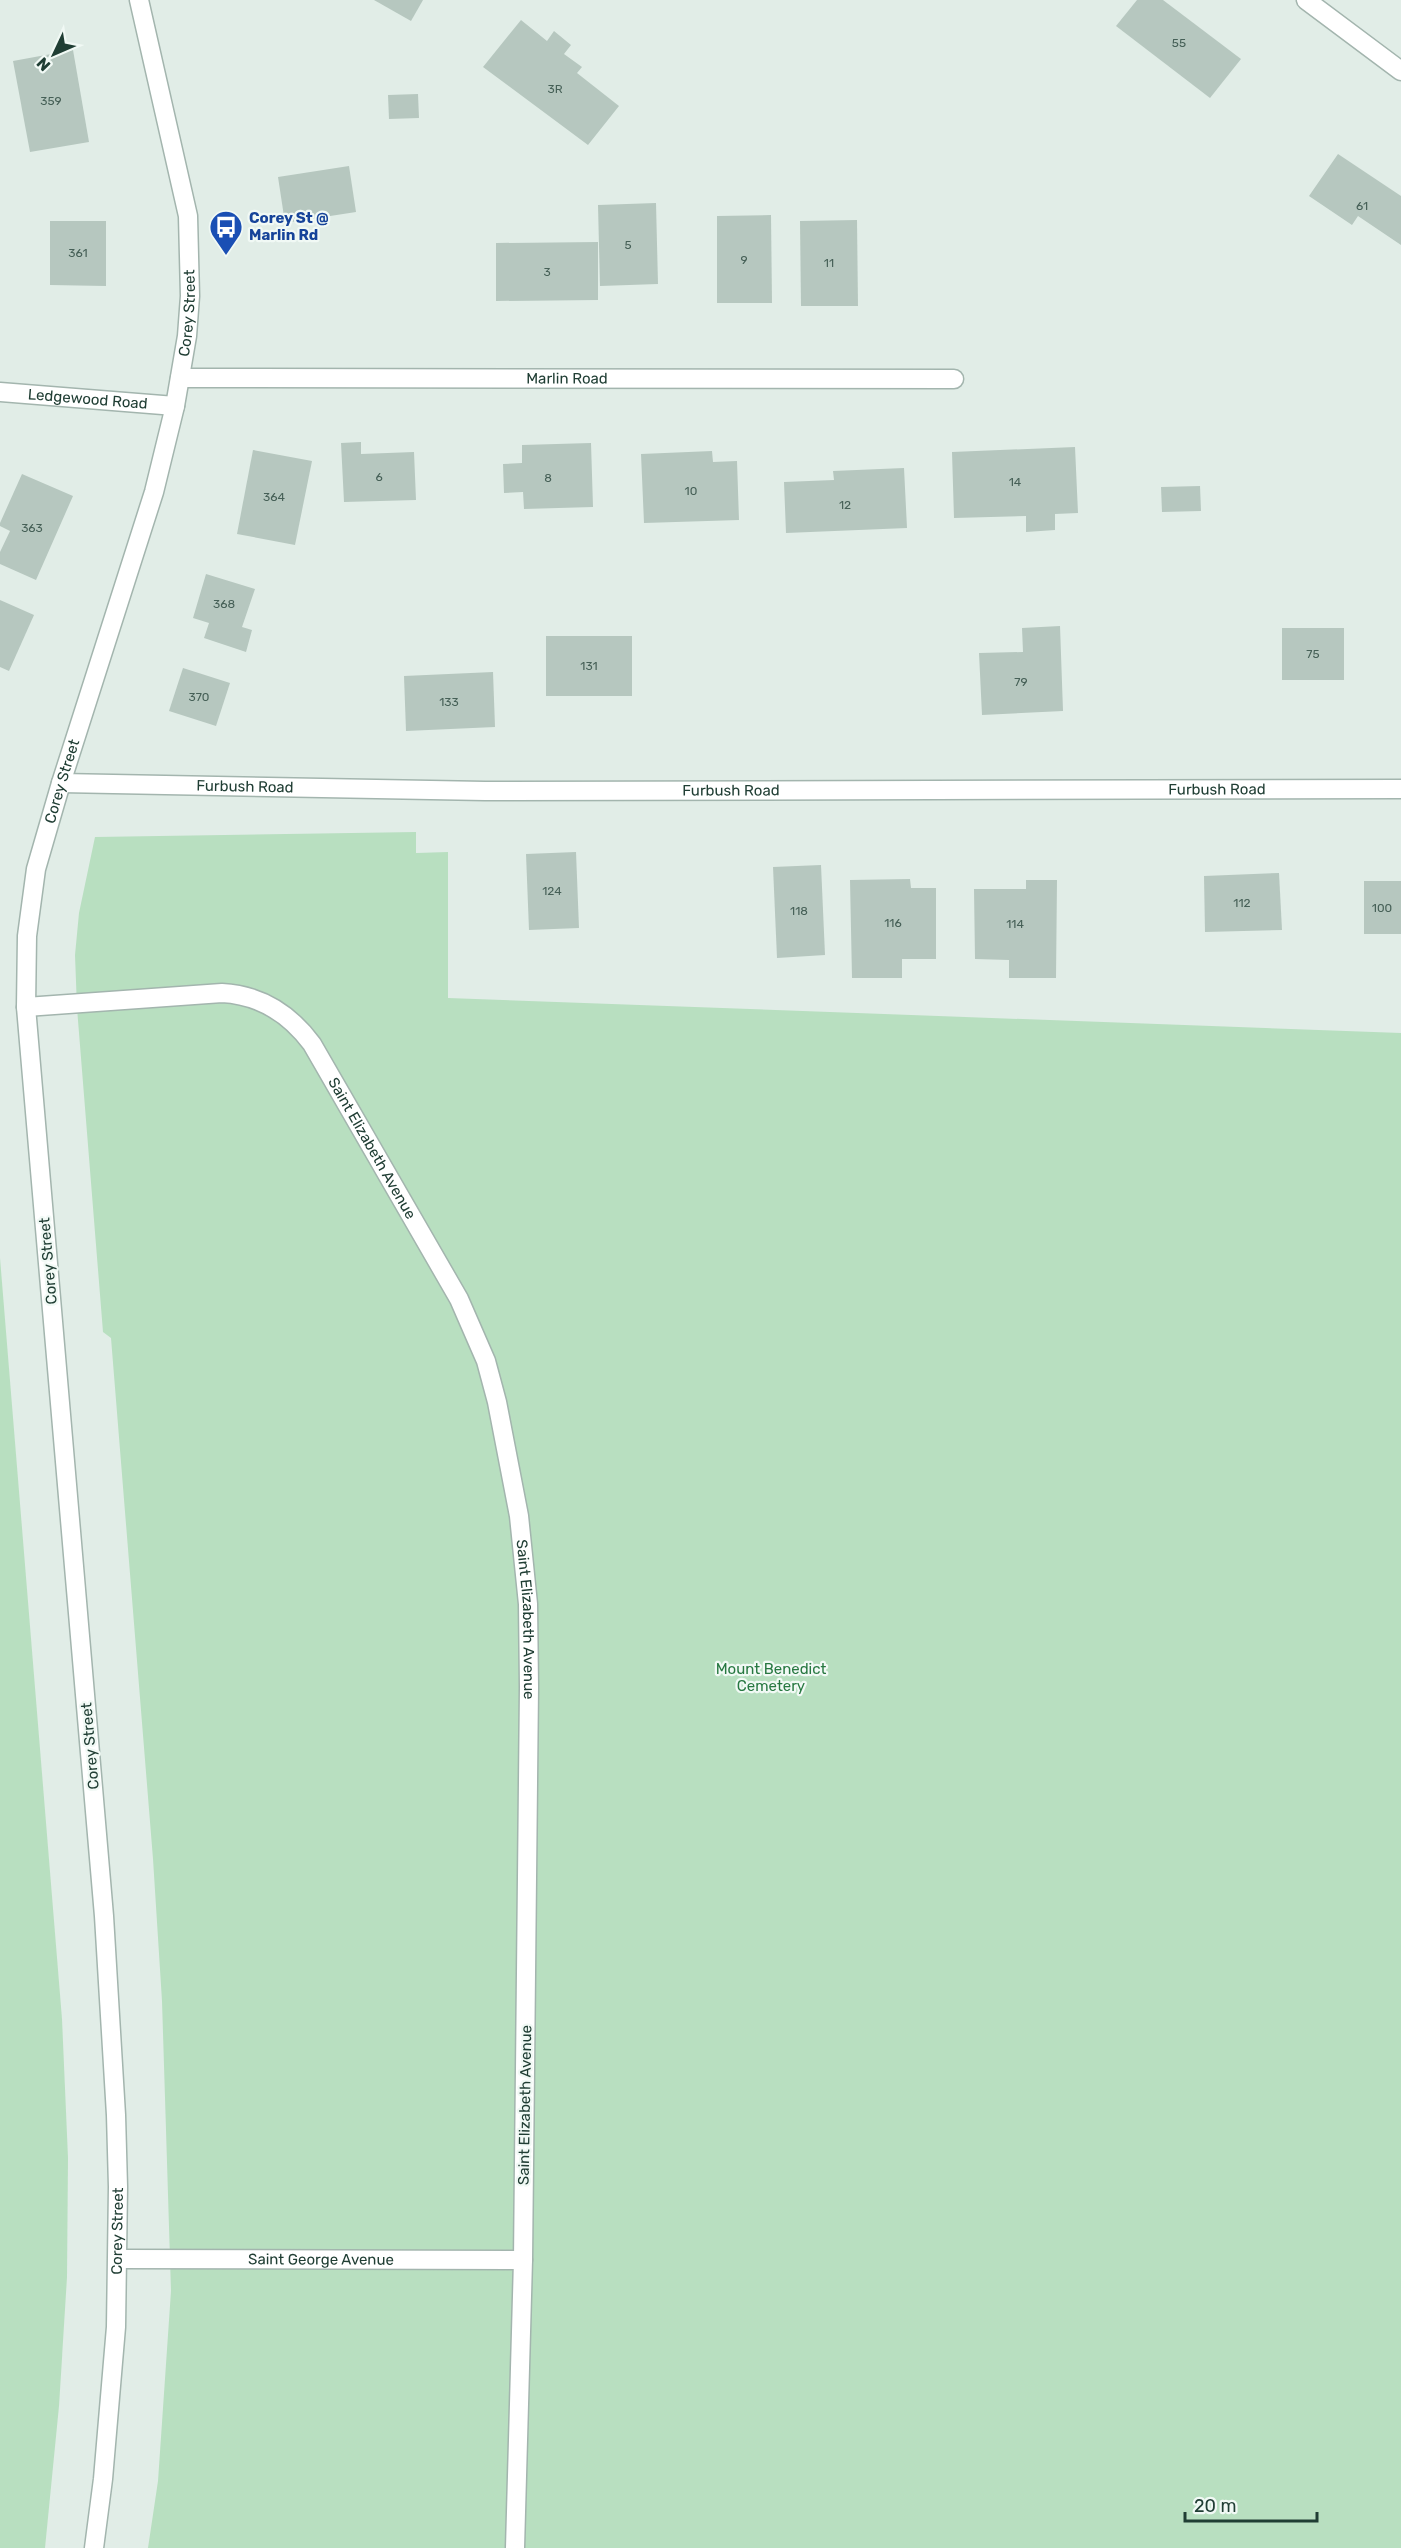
<svg xmlns="http://www.w3.org/2000/svg" width="1401" height="2548" viewBox="0 0 1401 2548" font-family="Rubik,sans-serif">
	<style>
		.green { fill: #b8dfc0 }
		.building { fill: #b6c7bf }
		.lines { fill: none; stroke-linecap: round; stroke-linejoin: round }
		.service-casing { stroke: #a3b5ae; stroke-width: 21 }
		.minor-casing { stroke: #a3b5ae; stroke-width: 21 }
		.tertiary-casing { stroke: #a3b5ae; stroke-width: 21 }
		.service { stroke: #fff; stroke-width: 18 }
		.minor { stroke: #fff; stroke-width: 18 }
		.tertiary { stroke: #fff; stroke-width: 18 }
		.labels { text-anchor: middle; dominant-baseline: central; stroke-width: 4.5; stroke-linejoin: round; paint-order: stroke }
		.number-label { font-size: 12px; fill: #466057 }
		.transit-label { font-size: 15px; font-weight: bold; fill: #164399; stroke: #f1f9f5; text-anchor: start }
		.street-label { font-size: 15px; fill: #203e34; stroke: #f1f9f5 }
		.park-label { font-size: 15px; fill: #277841; stroke: #f1f9f5 }
	</style>
	<rect width="100%" height="100%" fill="#e1ede7"/>
	<g class="green">
		<path d="M416,832V853L448,852V998L1401,1033V2548H148L158,2481L171,2291L162,2001L153,1859L111,1338L103,1332L77,1008L75,955L79,913L95,837Z"/>
		<path d="M0,1258L62,2019L68,2158L67,2277L59,2406L45,2548H0Z"/>
	</g>
	<g class="building">
		<path d="M374,0H423L411,21Z"/>
		<path d="M1137,0H1163L1241,59L1210,98L1116,26Z"/>
		<path d="M521,20L547,41L554,31L571,45L564,54L582,67L577,73L619,106L588,145L483,67Z"/>
		<path d="M73,50L89,142L30,152L13,61Z"/>
		<path d="M418,94L419,118L389,119L388,95Z"/>
		<path d="M1338,154L1401,196V245L1358,216L1352,225L1309,196Z"/>
		<path d="M349,166L356,212L285,223L278,177Z"/>
		<path d="M656,203L658,284L600,286L598,205Z"/>
		<path d="M771,215L772,303H717V216Z"/>
		<path d="M857,220L858,306H801L800,221Z"/>
		<path d="M50,221H106V286L50,285Z"/>
		<path d="M598,242V300L496,301V243Z"/>
		<path d="M361,442V454L414,452L416,500L344,502L341,443Z"/>
		<path d="M591,443L593,507L524,509L523,492L504,493L503,464L522,463V445Z"/>
		<path d="M1075,447L1078,513L1055,514V530L1026,532V516L954,518L952,452Z"/>
		<path d="M253,450L312,461L295,545L237,534Z"/>
		<path d="M712,451L713,462L737,461L739,520L644,523L641,454Z"/>
		<path d="M904,468L907,528L786,533L784,482L834,480L833,471Z"/>
		<path d="M22,474L73,496L36,580L0,564V552L10,531L0,526V523Z"/>
		<path d="M1200,486L1201,511L1162,512L1161,487Z"/>
		<path d="M206,574L255,589L242,627L252,630L246,652L204,638L209,623L193,618Z"/>
		<path d="M0,600L34,615L9,671L0,667Z"/>
		<path d="M1060,626L1063,711L982,715L979,653L1023,652L1022,628Z"/>
		<rect x="1282" y="628" width="62" height="52"/>
		<rect x="546" y="636" width="86" height="60"/>
		<path d="M183,668L230,683L216,726L169,711Z"/>
		<path d="M493,672L495,727L406,731L404,676Z"/>
		<path d="M576,852L579,928L529,930L526,854Z"/>
		<path d="M821,865L825,955L777,958L773,867Z"/>
		<path d="M1279,873L1282,930L1205,932L1204,876Z"/>
		<path d="M910,879L911,888H936V959H902V978H852L850,880Z"/>
		<path d="M1026,880H1057L1056,978H1009V960L975,959L974,889H1026Z"/>
		<rect x="1364" y="881" width="37" height="53"/>
	</g>
	<g class="lines">
		<defs>
			<g id="service">
				<path id="s1" d="M26,1007L222,993C260,995 289,1013 312,1044L459,1299L486,1361L497,1402L519,1516L528,1604L529,1687L523,2260L515,2548"/>
				<path id="s2" d="M119,2259L523,2260"/>
			</g>
			<g id="minor">
				<path d="M1306,0L1401,71"/>
				<path id="s3" d="M180,378L954,379"/>
				<path id="s4" d="M0,392L175,406"/>
				<path id="s5" d="M61,783L485,791L1401,789"/>
			</g>
			<g id="tertiary">
				<path id="s6" d="M94,2548L103,2479L116,2327L118,2187L116,2115L104,1916L26,1007L27,936L36,869L61,783L154,492L175,406L187,336L190,296L188,216L139,0"/>
			</g>
		</defs>
		<use href="#service" class="service-casing"/>
		<use href="#minor" class="minor-casing"/>
		<use href="#tertiary" class="tertiary-casing"/>
		<use href="#service" class="service"/>
		<use href="#minor" class="minor"/>
		<use href="#tertiary" class="tertiary"/>
	</g>
	<defs>
		<symbol id="bus-pin" viewBox="-11 -11 22 30"><path d="M0 17L-7.5 6A9.5 9.5 0 1 1 7.5 6Z" fill="#1a4fb4" stroke="#f1f9f5"/><path d="M-5-6H5V4H4V6H2V4H-2V6H-4V4H-5ZM-3.5-4V0h7V-4ZM-3.5 1.2v1.5H-2V1.2ZM2 1.2v1.5H3.5V1.2Z" fill="#fff"/></symbol>
	</defs>
	<g fill-rule="evenodd">
		<use href="#bus-pin" x="207" y="208" width="38" height="52"/>
	</g>
	<g class="labels">
		<g class="number-label">
			<text x="1179" y="43">55</text>
			<text x="555" y="89">3R</text>
			<text x="51" y="101">359</text>
			<text x="1362" y="206">61</text>
			<text x="628" y="245">5</text>
			<text x="78" y="253">361</text>
			<text x="744" y="260">9</text>
			<text x="829" y="263">11</text>
			<text x="547" y="272">3</text>
			<text x="379" y="477">6</text>
			<text x="548" y="478">8</text>
			<text x="1015" y="482">14</text>
			<text x="691" y="491">10</text>
			<text x="274" y="497">364</text>
			<text x="845" y="505">12</text>
			<text x="32" y="528">363</text>
			<text x="224" y="604">368</text>
			<text x="1313" y="654">75</text>
			<text x="589" y="666">131</text>
			<text x="1021" y="682">79</text>
			<text x="199" y="697">370</text>
			<text x="449" y="702">133</text>
			<text x="552" y="891">124</text>
			<text x="1242" y="903">112</text>
			<text x="1382" y="908">100</text>
			<text x="799" y="911">118</text>
			<text x="893" y="923">116</text>
			<text x="1015" y="924">114</text>
		</g>
		<g class="transit-label">
			<text x="249" y="218">Corey St @<tspan x="249" dy="17">Marlin Rd</tspan></text>
		</g>
		<g class="street-label">
			<text stroke="none"><textPath href="#s6" startOffset="2262">Corey Street</textPath></text>
			<text stroke="none"><textPath href="#s3" startOffset="387">Marlin Road</textPath></text>
			<text stroke="none"><textPath href="#s4" startOffset="88">Ledgewood Road</textPath></text>
			<text stroke="none"><textPath href="#s6" startOffset="1776">Corey Street</textPath></text>
			<text stroke="none"><textPath href="#s5" startOffset="184">Furbush Road</textPath></text>
			<text stroke="none"><textPath href="#s5" startOffset="1156">Furbush Road</textPath></text>
			<text stroke="none"><textPath href="#s5" startOffset="670">Furbush Road</textPath></text>
			<text stroke="none"><textPath href="#s1" startOffset="424">Saint Elizabeth Avenue</textPath></text>
			<text transform="translate(48 1261) rotate(-95)">Corey Street</text>
			<text stroke="none"><textPath href="#s1" startOffset="928">Saint Elizabeth Avenue</textPath></text>
			<text transform="translate(90 1746) rotate(-95)">Corey Street</text>
			<text transform="translate(525 2105) rotate(-89)">Saint Elizabeth Avenue</text>
			<text stroke="none"><textPath href="#s6" startOffset="318">Corey Street</textPath></text>
			<text stroke="none"><textPath href="#s2" startOffset="202">Saint George Avenue</textPath></text>
		</g>
		<g class="park-label">
			<text x="771" y="1669">Mount Benedict<tspan x="771" dy="17">Cemetery</tspan></text>
		</g>
	</g>
	<g transform="translate(54 54) rotate(226)" stroke="#f1f9f5" stroke-width="4.5" paint-order="stroke">
	<path d="M0-4.5L10 22L0 15L-10 22Z" fill="#203e34"/>
	<text y="-9" font-size="16" font-weight="bold" text-anchor="middle" fill="#203e34">N</text>
	</g>
	<path d="M1185 2512v9h132v-9" fill="none" stroke="#203e34" stroke-width="3"/>
	<text x="1194" y="2512" font-size="18" fill="#203e34" stroke="#f1f9f5" stroke-width="4.5" paint-order="stroke">20 m</text>
</svg>
